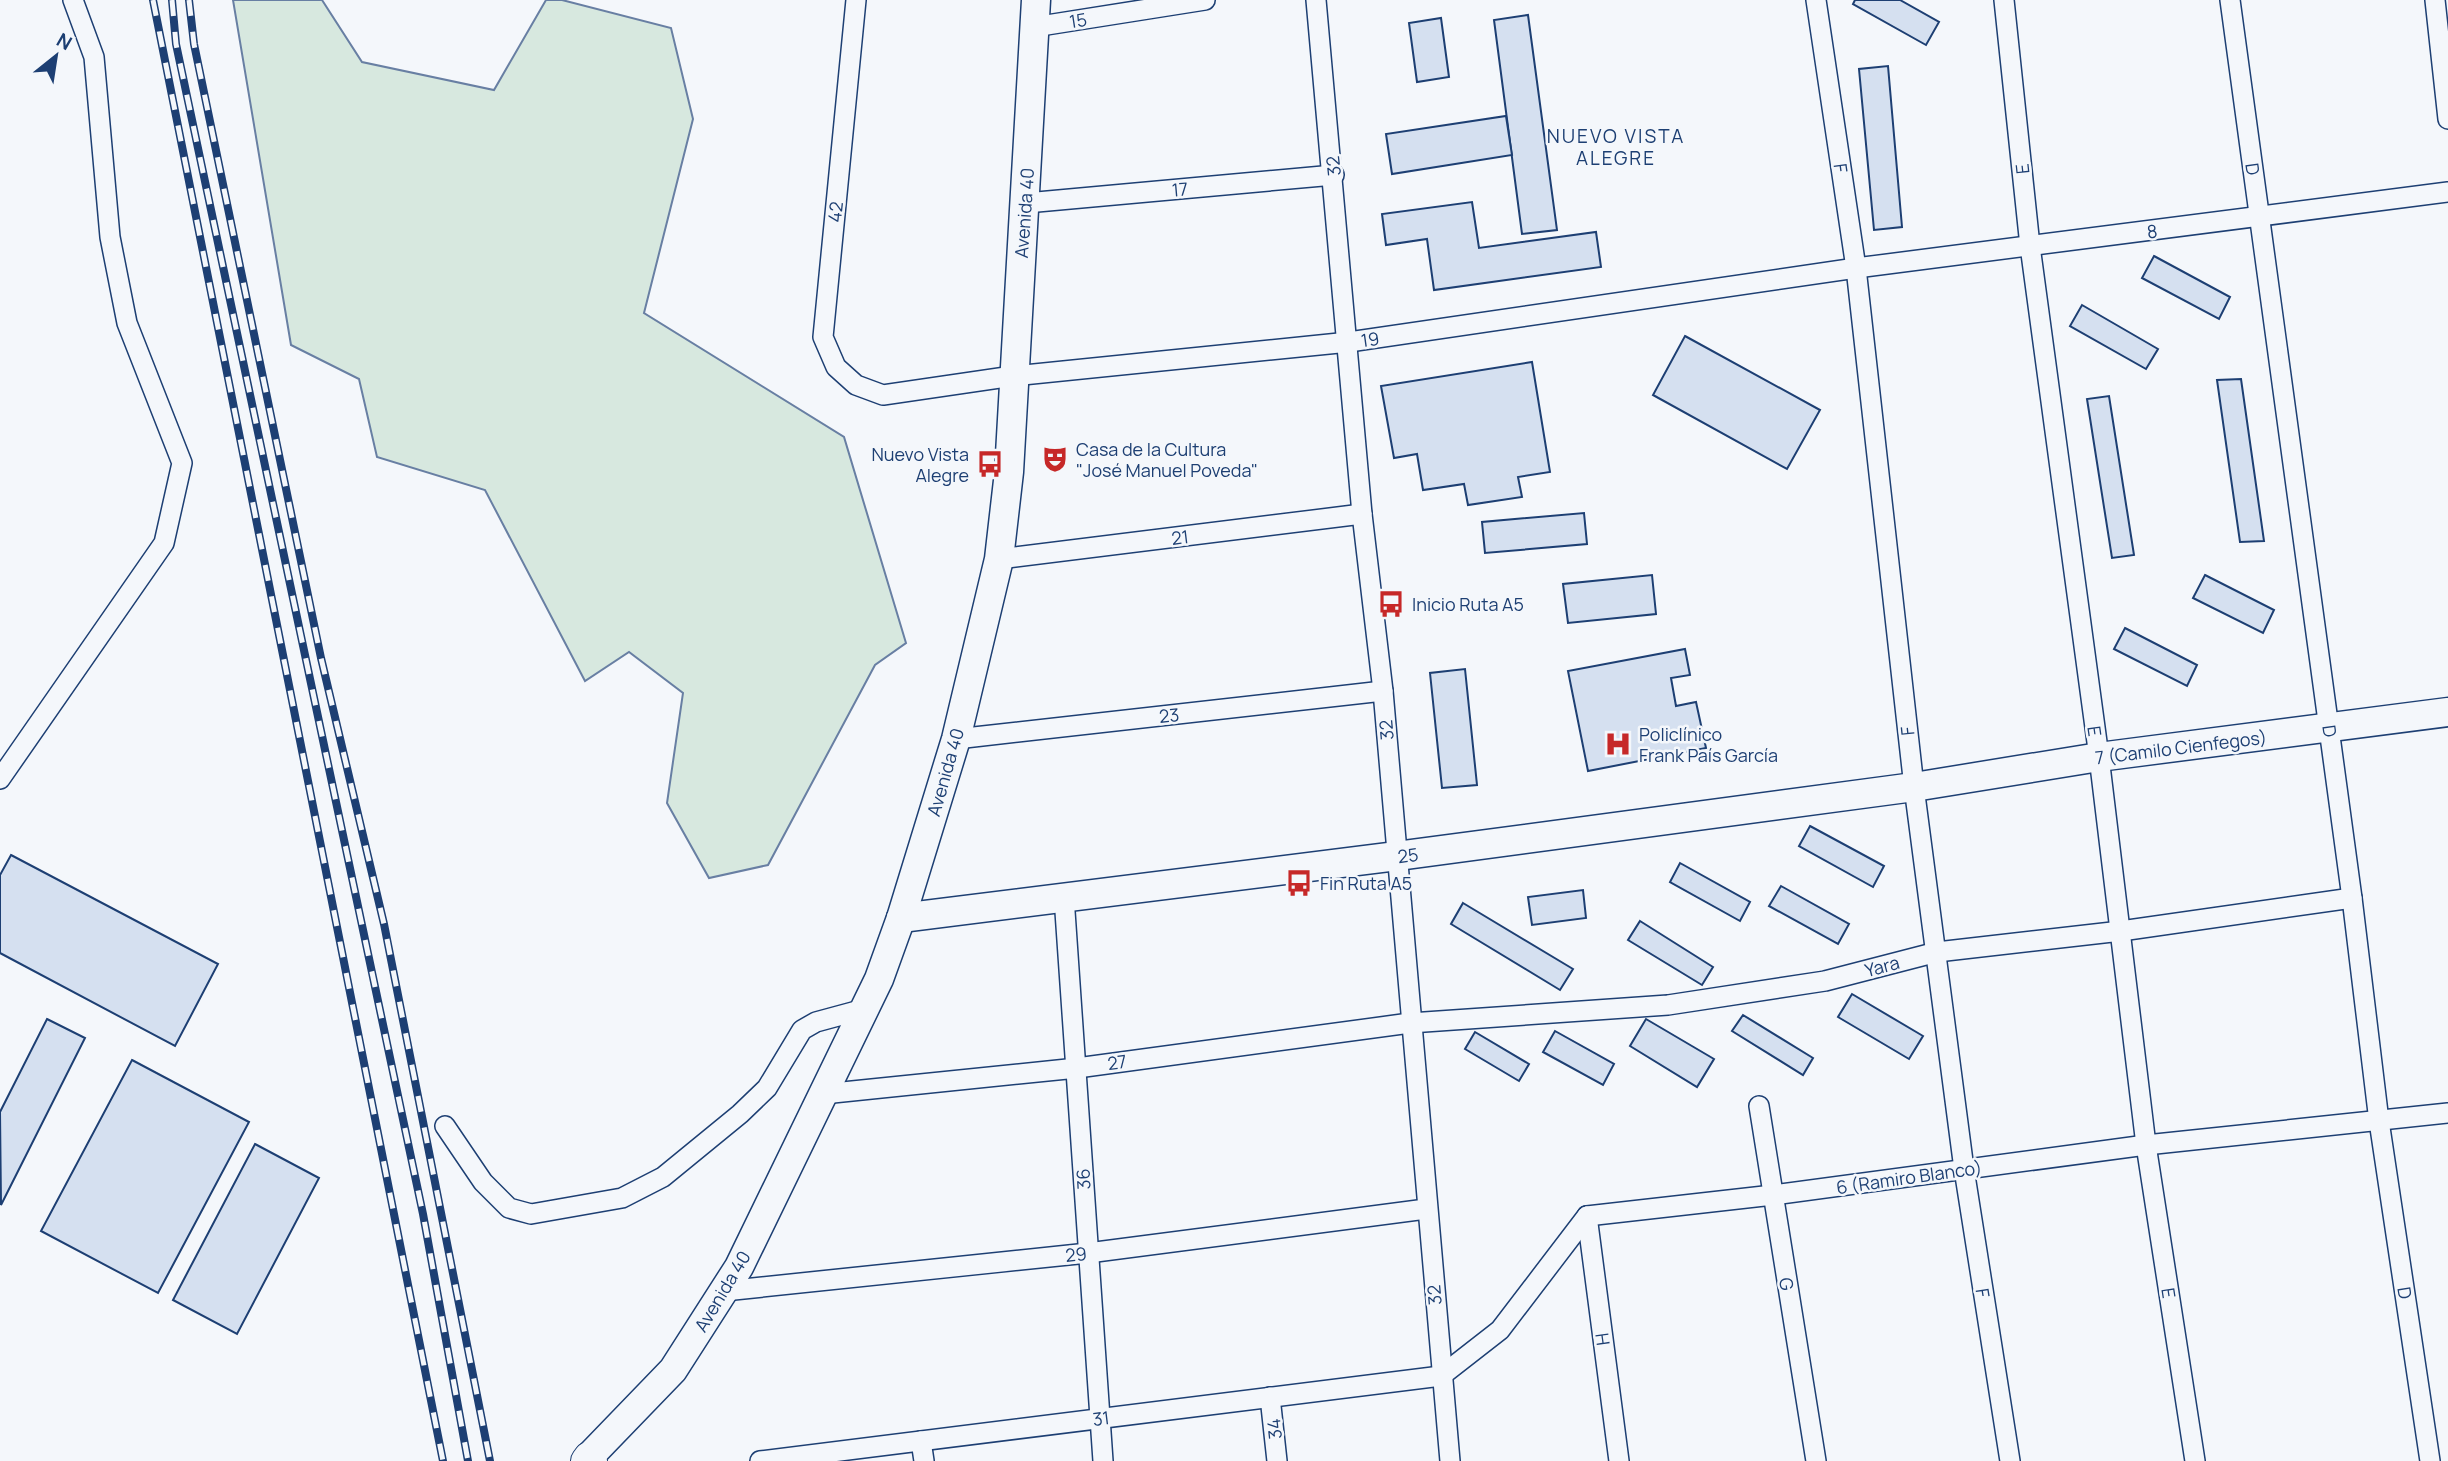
<svg xmlns="http://www.w3.org/2000/svg" width="2448" height="1461" viewBox="0 0 2448 1461" font-family="Manrope,sans-serif">
	<style>
		.green { fill: #d7e8df; stroke: #687fa3; stroke-width: 2 }
		.building { fill: #d5e0f0; stroke: #1d3f73; stroke-width: 2 }
		.lines { fill: none; stroke-linecap: round; stroke-linejoin: round }
		.street-casing { stroke: #1d3f73; stroke-width: 22 }
		.secondary-casing { stroke: #1d3f73; stroke-width: 31 }
		.primary-casing { stroke: #1d3f73; stroke-width: 32 }
		.street { stroke: #f4f7fb; stroke-width: 19 }
		.secondary { stroke: #f4f7fb; stroke-width: 28 }
		.primary { stroke: #f4f7fb; stroke-width: 30 }
		.rail-casing { stroke: #1d3f73; stroke-width: 8 }
		.rail { stroke: #f4f7fb; stroke-width: 5; stroke-dasharray: 16; stroke-linecap: butt }
		.labels { text-anchor: middle; dominant-baseline: central; stroke-width: 5; stroke-linejoin: round; paint-order: stroke }
		.street-label { font-size: 18px; fill: #1d3f73; stroke: #f4f7fb }
		.poi-label { font-size: 18px; fill: #1d3f73; stroke: #f4f7fb; text-anchor: start }
		.neighbourhood-label { font-size: 19px; letter-spacing: 2px; fill: #1d3f73; stroke: #f4f7fb }
	</style>
	<rect width="100%" height="100%" fill="#f4f7fb"/>
	<path class="green" d="M233,0H322L362,62L494,90L546,0H562L671,28L693,119L644,313L844,437L906,643L875,665L768,865L709,878L667,803L683,693L629,652L585,681L485,490L377,457L359,379L291,345Z"/>
	<g class="building">
		<path d="M1855,0H1900L1939,22L1926,45L1853,4Z"/>
		<path d="M1528,15L1557,230L1522,234L1494,20Z"/>
		<path d="M1441,18L1449,77L1417,82L1409,23Z"/>
		<path d="M1888,66L1902,227L1874,230L1859,69Z"/>
		<path d="M1506,116L1512,155L1392,174L1386,134Z"/>
		<path d="M1472,202L1479,248L1596,232L1601,267L1434,290L1427,239L1386,245L1382,214Z"/>
		<path d="M2154,256L2230,297L2219,319L2142,278Z"/>
		<path d="M2082,305L2158,349L2146,369L2070,326Z"/>
		<path d="M1685,336L1820,410L1787,469L1653,395Z"/>
		<path d="M1532,362L1550,472L1518,477L1522,497L1468,505L1464,484L1423,490L1417,454L1394,458L1381,386Z"/>
		<path d="M2241,379L2264,541L2240,542L2217,380Z"/>
		<path d="M2109,396L2134,555L2112,558L2087,399Z"/>
		<path d="M1584,513L1587,544L1485,553L1482,522Z"/>
		<path d="M1652,575L1656,614L1568,623L1563,584Z"/>
		<path d="M2205,575L2274,610L2263,633L2193,598Z"/>
		<path d="M2125,628L2197,665L2187,686L2114,649Z"/>
		<path d="M1685,649L1690,675L1671,678L1676,706L1696,702L1706,748L1588,771L1568,671Z"/>
		<path d="M1465,669L1477,785L1442,788L1430,673Z"/>
		<path d="M1810,826L1884,866L1873,887L1799,846Z"/>
		<path d="M11,855L218,964L175,1046L0,953V875Z"/>
		<path d="M1680,863L1750,902L1740,921L1670,882Z"/>
		<path d="M1781,886L1849,924L1838,944L1769,906Z"/>
		<path d="M1583,890L1586,918L1532,925L1528,897Z"/>
		<path d="M1463,903L1573,969L1560,990L1451,924Z"/>
		<path d="M1640,921L1713,967L1702,985L1628,940Z"/>
		<path d="M1852,994L1923,1036L1909,1059L1838,1017Z"/>
		<path d="M1743,1015L1813,1058L1803,1075L1732,1031Z"/>
		<path d="M47,1019L85,1038L1,1205L0,1112Z"/>
		<path d="M1646,1019L1714,1059L1697,1087L1630,1046Z"/>
		<path d="M1555,1031L1614,1064L1603,1085L1543,1052Z"/>
		<path d="M1475,1032L1529,1064L1519,1081L1465,1049Z"/>
		<path d="M132,1060L249,1122L158,1293L41,1231Z"/>
		<path d="M255,1144L319,1178L237,1334L173,1300Z"/>
	</g>
	<g class="lines">
		<defs>
			<g id="street">
				<path d="M856,0L823,337L836,367L856,385L883,395L1013,376L1349,342L1856,268L2448,192"/>
				<path d="M1316,0L1362,514L1383,691L1450,1461"/>
				<path d="M1816,0L1856,268L1914,787L1964,1169L2010,1461"/>
				<path d="M2004,0L2030,246L2099,757L2146,1145L2195,1461"/>
				<path d="M2230,0L2352,898L2379,1121L2430,1461"/>
				<path d="M2435,0L2448,119"/>
				<path d="M1034,27L1205,0"/>
				<path d="M1026,203L1334,175"/>
				<path d="M999,559L1362,514"/>
				<path d="M956,739L1383,691"/>
				<path d="M0,779L164,543L182,463L127,323L110,237L94,57L73,0"/>
				<path d="M1064,897L1103,1461"/>
				<path d="M823,1094L1077,1068L1410,1023L1668,1005L1825,981L1937,952L2121,931L2352,898"/>
				<path d="M1759,1106L1816,1461"/>
				<path d="M445,1126L483,1182L509,1208L531,1214L622,1198L663,1177L740,1114L767,1088L802,1030L816,1022L864,1009"/>
				<path d="M1587,1216L1619,1461"/>
				<path d="M724,1291L1088,1253L1426,1209"/>
				<path d="M1270,1397L1277,1461"/>
				<path d="M921,1441L924,1461"/>
				<path d="M760,1461L1441,1376L1500,1330L1587,1216L1773,1195L2146,1145L2448,1113"/>
			</g>
			<g id="secondary">
				<path d="M901,918L1397,856L1914,787L2099,757L2448,712"/>
				<path d="M589,1457L673,1370L739,1267L879,979L901,918L956,739L999,559L1009,472L1036,0"/>
			</g>
			<path id="primary" d="M586,1461L589,1457L592,1461"/>
		</defs>
		<use href="#street" class="street-casing"/>
		<use href="#secondary" class="secondary-casing"/>
		<use href="#primary" class="primary-casing"/>
		<use href="#street" class="street"/>
		<use href="#secondary" class="secondary"/>
		<use href="#primary" class="primary"/>
		<defs>
			<g id="rail">
				<path d="M153,0L443,1461"/>
				<path d="M172,0L176,44L423,1214L468,1461"/>
				<path d="M189,0L194,44L321,658L384,924L490,1461"/>
			</g>
		</defs>
		<use href="#rail" class="rail-casing"/>
		<use href="#rail" class="rail"/>
	</g>
	<defs>
		<symbol id="theatre-bare" viewBox="-9 -9 18 18"><path d="M-5-5.5Q0-4 5-5.5V0Q5 5 0 6Q-5 5-5 0ZM-3.3-2.5H-1v1.5H-3.3ZM1-2.5H3.3v1.5H1ZM-2.8 1Q0 5.5 2.8 1Z" fill="#c62828" stroke="#f4f7fb" stroke-width="2.5" paint-order="stroke"/></symbol>
		<symbol id="bus-bare" viewBox="-9 -9 18 18"><path d="M-5-6H5V4H4V6H2V4H-2V6H-4V4H-5ZM-3.5-4V0h7V-4ZM-3.5 1.2v1.5H-2V1.2ZM2 1.2v1.5H3.5V1.2Z" fill="#c62828" stroke="#f4f7fb" stroke-width="2.5" paint-order="stroke"/></symbol>
		<symbol id="hospital-bare" viewBox="-9 -9 18 18"><path d="M-5-5h3v3.5h4V-5h3V5h-3V1.5h-4V5h-3Z" fill="#c62828" stroke="#f4f7fb" stroke-width="2.5" paint-order="stroke"/></symbol>
	</defs>
	<g fill-rule="evenodd">
		<use href="#theatre-bare" x="1036" y="440" width="38" height="38"/>
		<use href="#bus-bare" x="971" y="445" width="38" height="38"/>
		<use href="#bus-bare" x="1372" y="585" width="38" height="38"/>
		<use href="#hospital-bare" x="1599" y="725" width="38" height="38"/>
		<use href="#bus-bare" x="1280" y="864" width="38" height="38"/>
	</g>
	<g class="labels">
		<g class="street-label">
			<text transform="translate(1078 20) rotate(-9)">15</text>
			<text transform="translate(1333 166) rotate(-96)">32</text>
			<text transform="translate(1841 168) rotate(82)">F</text>
			<text transform="translate(2022 169) rotate(-96)">E</text>
			<text transform="translate(2253 169) rotate(82)">D</text>
			<text transform="translate(1180 189) rotate(-5)">17</text>
			<text transform="translate(835 212) rotate(-84)">42</text>
			<text transform="translate(1024 213) rotate(-86)">Avenida 40</text>
			<text transform="translate(2152 231) rotate(-7)">8</text>
			<text transform="translate(1370 339) rotate(-8)">19</text>
			<text transform="translate(1180 537) rotate(-7)">21</text>
			<text transform="translate(1169 715) rotate(-6)">23</text>
			<text transform="translate(1386 730) rotate(-95)">32</text>
			<text transform="translate(1907 731) rotate(-96)">F</text>
			<text transform="translate(2095 731) rotate(82)">E</text>
			<text transform="translate(2330 731) rotate(82)">D</text>
			<text transform="translate(2181 747) rotate(-7)">7 (Camilo Cienfegos)</text>
			<text transform="translate(945 772) rotate(-74)">Avenida 40</text>
			<text transform="translate(1408 855) rotate(-7)">25</text>
			<text transform="translate(1882 966) rotate(-15)">Yara</text>
			<text transform="translate(1117 1062) rotate(-8)">27</text>
			<text transform="translate(1909 1177) rotate(-8)">6 (Ramiro Blanco)</text>
			<text transform="translate(1083 1179) rotate(-93)">36</text>
			<text transform="translate(1076 1254) rotate(-6)">29</text>
			<text transform="translate(1787 1284) rotate(81)">G</text>
			<text transform="translate(722 1291) rotate(-59)">Avenida 40</text>
			<text transform="translate(1983 1293) rotate(81)">F</text>
			<text transform="translate(2169 1293) rotate(81)">E</text>
			<text transform="translate(2405 1293) rotate(81)">D</text>
			<text transform="translate(1434 1295) rotate(-95)">32</text>
			<text transform="translate(1603 1339) rotate(82)">H</text>
			<text transform="translate(1101 1418) rotate(-7)">31</text>
			<text transform="translate(1274 1429) rotate(-96)">34</text>
		</g>
		<g class="poi-label">
			<text x="1076" y="449">Casa de la Cultura<tspan x="1076" dy="21">"José Manuel Poveda"</tspan></text>
			<text x="969" y="454" text-anchor="end">Nuevo Vista<tspan x="969" dy="21">Alegre</tspan></text>
			<text x="1412" y="604">Inicio Ruta A5</text>
			<text x="1639" y="734">Policlínico<tspan x="1639" dy="21">Frank País García</tspan></text>
			<text x="1320" y="883">Fin Ruta A5</text>
		</g>
		<g class="neighbourhood-label">
			<text x="1616" y="136">NUEVO VISTA<tspan x="1616" dy="22">ALEGRE</tspan></text>
		</g>
	</g>
	<g transform="translate(56 56) rotate(30)" stroke="#f4f7fb" stroke-width="5" paint-order="stroke">
	<path d="M0-5L12 26L0 18L-12 26Z" fill="#1d3f73"/>
	<text y="-10" font-size="19" font-weight="bold" text-anchor="middle" fill="#1d3f73">N</text>
	</g>
</svg>
